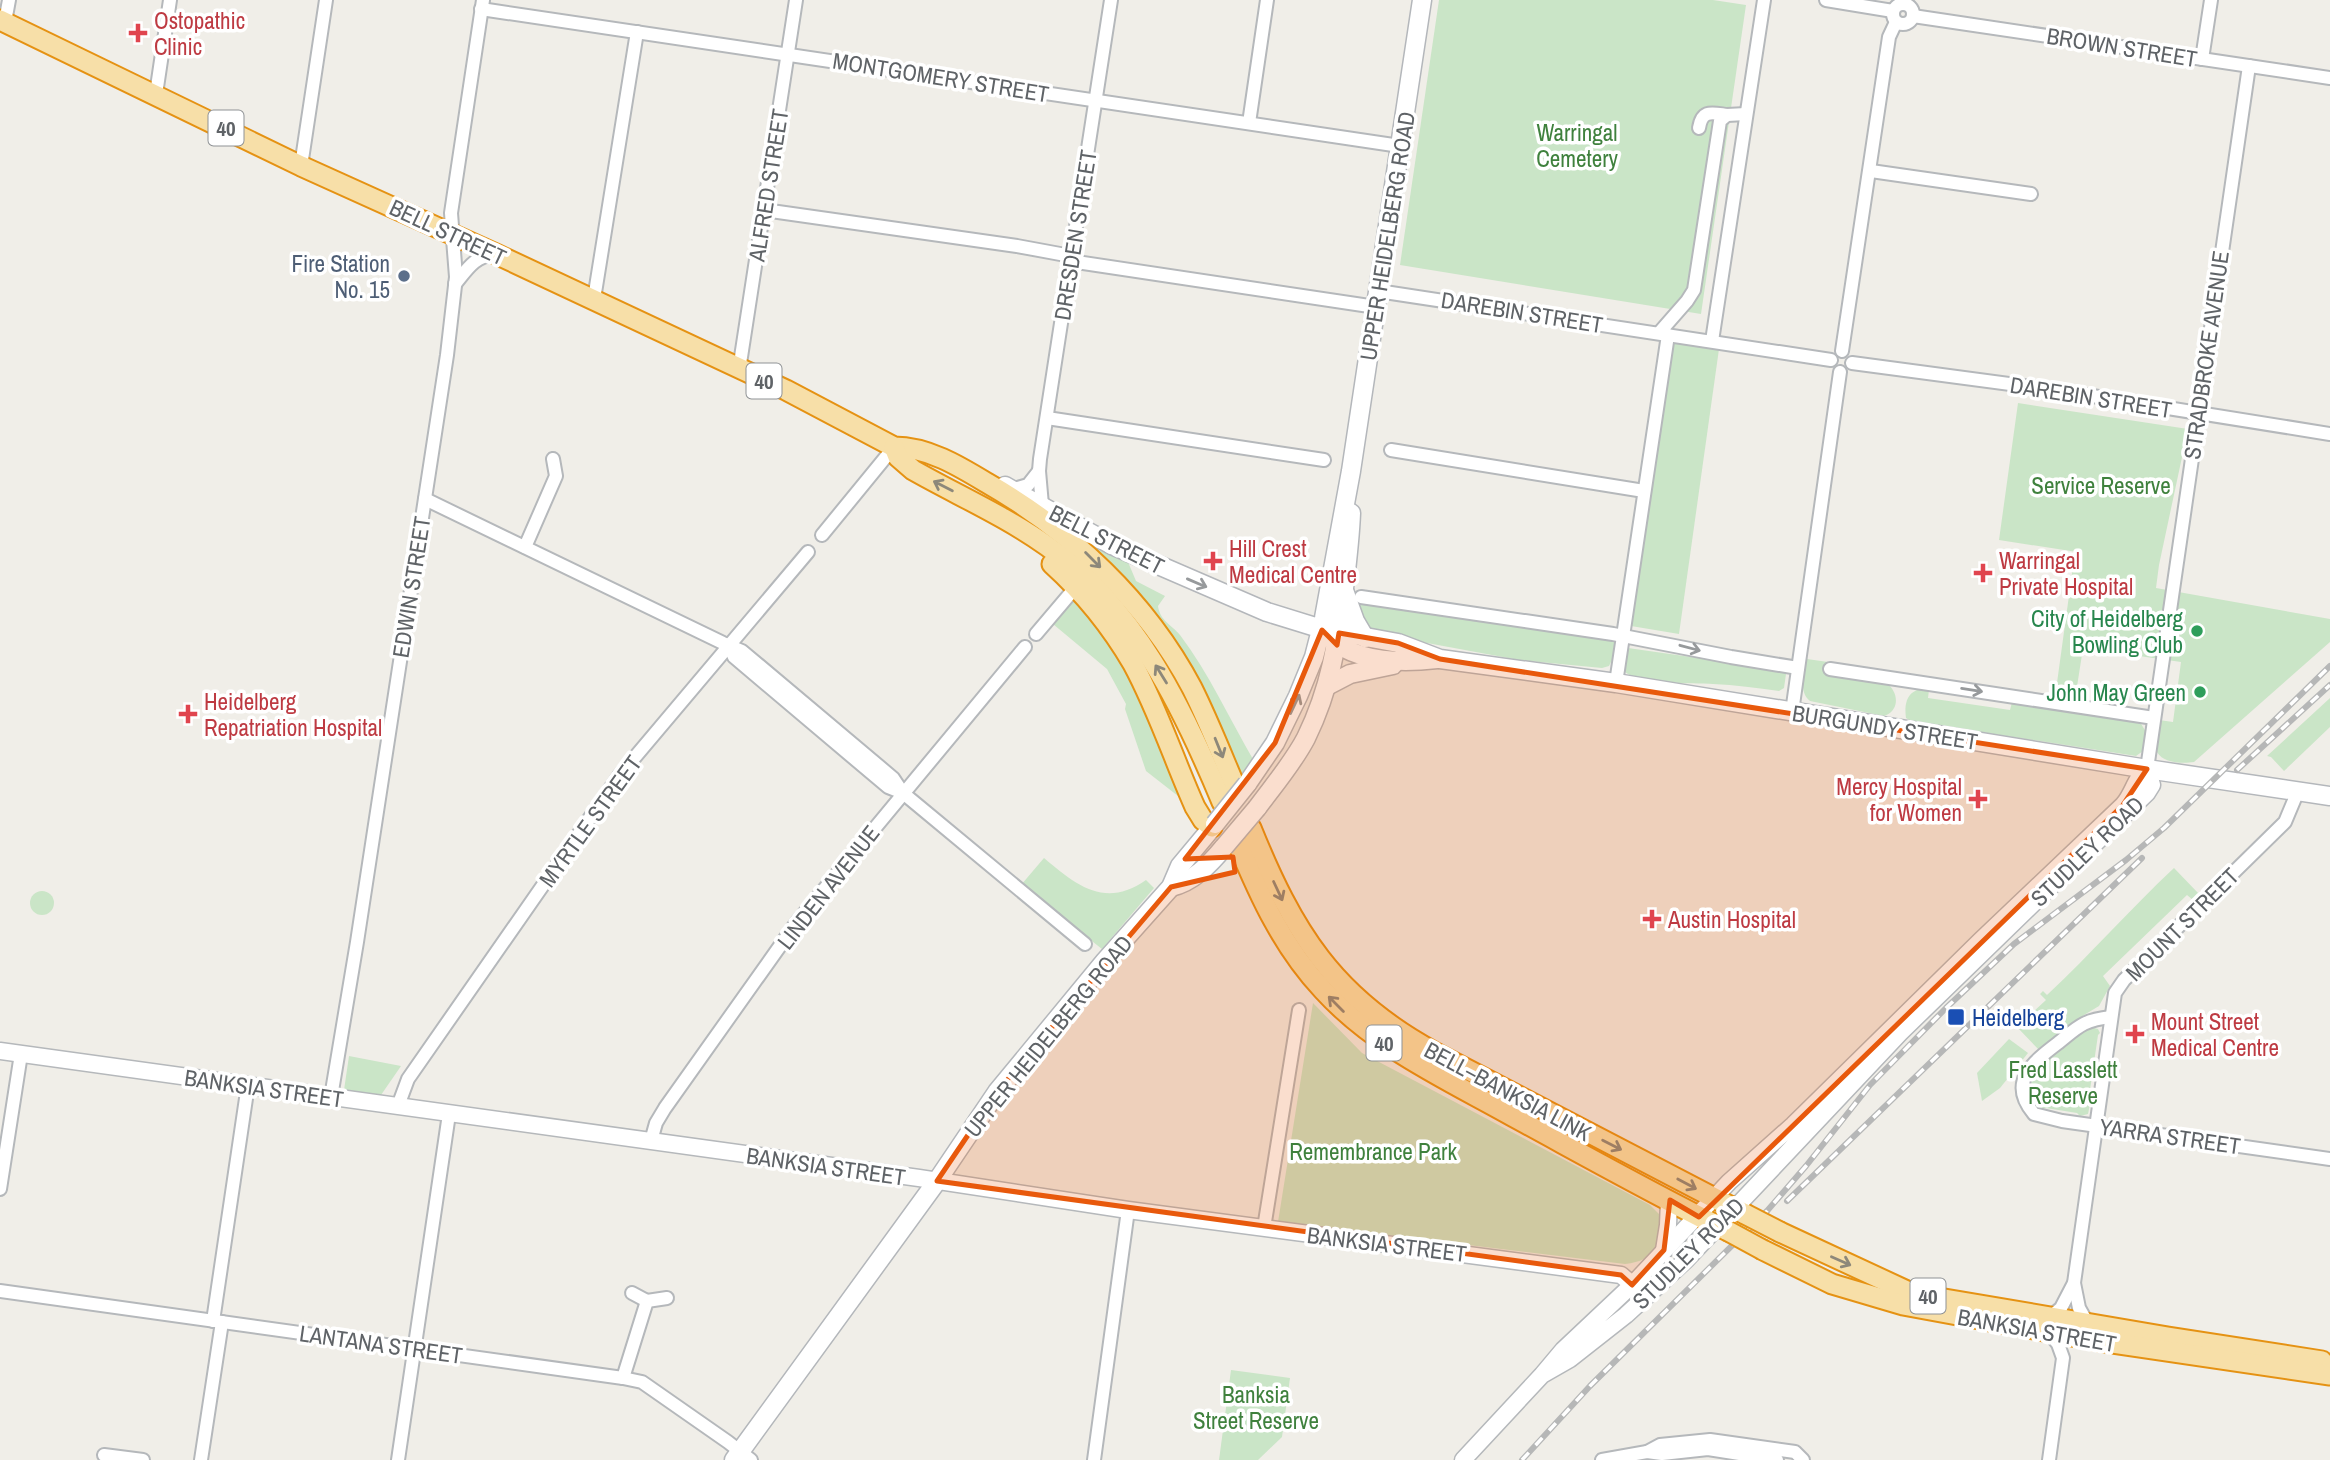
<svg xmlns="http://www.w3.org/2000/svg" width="2330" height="1460" viewBox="0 0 2330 1460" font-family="'Archivo Narrow',sans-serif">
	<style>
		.green { fill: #cae5c7 }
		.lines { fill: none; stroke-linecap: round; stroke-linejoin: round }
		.minor-casing { stroke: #b5b8bb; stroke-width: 16 }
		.tertiary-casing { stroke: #b5b8bb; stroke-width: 19 }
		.secondary-casing { stroke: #b4b7bb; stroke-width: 21 }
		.trunk-casing { stroke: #e59213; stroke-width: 23 }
		.minor { stroke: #fff; stroke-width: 12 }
		.tertiary { stroke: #fff; stroke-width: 16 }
		.secondary { stroke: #fff; stroke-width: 18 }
		.trunk { stroke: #f7dfa8; stroke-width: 19 }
		.rail-casing { stroke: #b6b7b7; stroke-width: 6 }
		.rail { stroke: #fff; stroke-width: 3.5; stroke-dasharray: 10; stroke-linecap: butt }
		.secondary-bridge-casing { stroke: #b4b7bb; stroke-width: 21; stroke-linecap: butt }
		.trunk-bridge-casing { stroke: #e59213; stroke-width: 23; stroke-linecap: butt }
		.secondary-bridge { stroke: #fff; stroke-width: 18 }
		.trunk-bridge { stroke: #f7dfa8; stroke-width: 19 }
		.oneway { stroke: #8d887a }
		.oneway2 { stroke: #979a9c }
		.marked { fill: #e8590c; fill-opacity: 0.2; stroke: #e8590c; stroke-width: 5; stroke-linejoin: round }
		.health-dot { fill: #e0444e; stroke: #fff; stroke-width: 2.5 }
		.service-dot { fill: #5c6f8a; stroke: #fff; stroke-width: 2.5 }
		.leisure-dot { fill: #2e9e5b; stroke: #fff; stroke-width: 2.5 }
		.transit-dot { fill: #1a4fb4; stroke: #fff; stroke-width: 2.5 }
		.labels { text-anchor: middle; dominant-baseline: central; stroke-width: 7; stroke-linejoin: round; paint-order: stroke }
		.shield { fill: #fff; stroke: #8f9295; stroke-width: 2 }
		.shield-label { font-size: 21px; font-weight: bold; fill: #5f6367 }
		.health-label { font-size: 23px; fill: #be3a42; stroke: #fff; text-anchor: start }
		.street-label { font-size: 23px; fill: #5f6367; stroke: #fff }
		.park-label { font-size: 23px; fill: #3f813d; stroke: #fff }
		.service-label { font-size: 23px; fill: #4e5e75; stroke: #fff; text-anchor: end }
		.leisure-label { font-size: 23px; fill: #27864d; stroke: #fff; text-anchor: end }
		.transit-label { font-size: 23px; fill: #164399; stroke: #fff; text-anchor: start }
	</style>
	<rect width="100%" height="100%" fill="#f0eee8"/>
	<g class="green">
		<path d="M1439,0H1713L1746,5L1701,314L1400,265Z"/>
		<path d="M1674,341L1719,349L1679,634L1631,626Z"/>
		<path d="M2018,403L2188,429L2159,565L2156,588L2330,619V642L2194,762C2182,764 2163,763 2157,752L2159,720L2173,722L2181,662L2083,648L2076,693L2056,690L2075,552H2077L1999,540Z"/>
		<path d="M1097,547L1128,562L1136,581L1165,596L1158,606C1160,621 1171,624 1180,635C1209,673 1230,720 1254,761L1239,776L1095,551Z"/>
		<path d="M1351,592L1615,639L1612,660L1609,666L1602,668L1519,660L1373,633L1370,632Z"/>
		<path d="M1076,600L1123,655L1187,803L1146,771L1125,709L1126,704L1107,669L1053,624L1069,604Z"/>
		<path d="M1628,648L1782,670L1786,674L1784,688L1779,691C1757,688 1735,685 1713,684C1694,683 1638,684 1625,672Z"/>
		<path d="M1807,659L1828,662L1826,674L1889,685C1899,695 1899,711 1884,716L1810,701C1798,691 1804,674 1807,659Z"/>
		<path d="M1923,689L1929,690L1928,698L2010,710L2012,702L2140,722L2146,732L2143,751L2136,756L1911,721L1906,718C1904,704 1907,690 1923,689Z"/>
		<path d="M2330,698V727L2284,771L2271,757L2267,756Z"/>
		<path d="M1044,858C1076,885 1105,909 1146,880L1154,888L1102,949L1021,885Z"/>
		<path d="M2174,868L2199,894L2193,900L2187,895L2103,976L2110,986L2099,1006L2084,1015L2039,1050L2017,1027L2046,1000L2040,994L2043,991L2047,995C2091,954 2130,909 2174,868Z"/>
		<circle cx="42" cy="903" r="12"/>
		<path d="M1313,1003L1362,1053L1650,1205L1662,1217C1659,1246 1657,1260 1625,1264L1278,1222Z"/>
		<path d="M2091,1027L2098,1029L2100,1033L2098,1035L2090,1090L2092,1094L2088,1114L2080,1116L2077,1113L2046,1108L2040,1109C2034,1102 2030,1093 2031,1084C2033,1065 2074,1034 2091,1027Z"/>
		<path d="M2009,1039L2028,1053L2000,1088L1982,1101L1977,1073Z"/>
		<path d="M349,1056L401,1066L381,1095L344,1090Z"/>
		<path d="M1231,1370L1290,1378L1282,1437L1258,1460H1219Z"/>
	</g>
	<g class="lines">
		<defs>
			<g id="minor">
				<path d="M1826,0L1893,11"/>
				<circle cx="1903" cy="14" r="10"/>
				<path d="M481,9L1400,146"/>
				<path d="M1913,16L2330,78"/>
				<path d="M5,22L9,0"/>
				<path d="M2202,59L2211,0"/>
				<path d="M156,94L170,0"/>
				<path d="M1249,123L1267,0"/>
				<path d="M1699,128C1702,109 1712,113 1727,115"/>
				<path d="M301,166L326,0"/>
				<path d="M1871,171L2031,194"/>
				<path d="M764,210L1017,246L1071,256"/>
				<path d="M1070,261L1376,307"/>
				<path d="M455,284C466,271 475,255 494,255"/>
				<path d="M1378,291L1831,360"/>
				<path d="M594,299L637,32"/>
				<path d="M1659,333L1687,301L1694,290L1720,121L1727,115L1746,114"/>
				<path d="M1712,341L1764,0"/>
				<path d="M1842,351L1889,37L1896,22"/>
				<path d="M1852,363L2055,390L2330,434"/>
				<path d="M739,370L796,0"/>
				<path d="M1047,418L1324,460"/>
				<path d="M1391,450L1644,491"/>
				<path d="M1014,489L1028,485L1039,471"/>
				<path d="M425,499L723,643L742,651L893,778L903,793L1085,944"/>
				<path d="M1042,505L1039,471L1040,459L1111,0"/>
				<path d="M822,535L894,447"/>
				<path d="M525,547L556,476L553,459"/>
				<path d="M1361,597L1613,634L1731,657L1798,668"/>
				<path d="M1036,634L1075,588"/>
				<path d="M729,646L734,657L888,787L903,793"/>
				<path d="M1830,669L2154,718"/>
				<path d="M1616,683L1668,335"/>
				<path d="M1792,712L1840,372"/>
				<path d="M2147,769L2249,66"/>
				<path d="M2111,1017C2083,1020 2078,1027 2058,1043C2033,1062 2007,1082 2034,1114L2062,1121L2330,1159"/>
				<path d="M331,1097L357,942L447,355L456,277L451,213L483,0"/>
				<path d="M398,1106L408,1079L619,776L808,552"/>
				<path d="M651,1141L656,1123L665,1108L797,922L1025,647"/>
				<path d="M0,1189L21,1054"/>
				<path d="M1264,1228L1299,1010"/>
				<path d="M2074,1283L2079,1308L2088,1324"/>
				<path d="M0,1291L623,1378L642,1382L728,1442L751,1460"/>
				<path d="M632,1293L647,1301"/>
				<path d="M2049,1318L2061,1308L2074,1283L2115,993L2124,980L2285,822L2298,791"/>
				<path d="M213,1321L248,1085"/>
				<path d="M623,1378L647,1301L667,1298"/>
				<path d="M1647,1452L1662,1454L1708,1449L1777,1460"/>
				<path d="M104,1455L143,1460"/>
				<path d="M201,1460L222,1322"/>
				<path d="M398,1460L449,1114"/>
				<path d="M1094,1460L1128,1210"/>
				<path d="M1602,1460L1647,1452L1660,1445L1710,1440L1795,1452L1803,1460"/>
				<path d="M2049,1460L2063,1358L2058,1344L2049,1333"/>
			</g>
			<g id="tertiary">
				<path d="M0,1051L919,1178L1128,1210L1621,1275L1639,1290"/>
				<path d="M1664,1250L1668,1225L1669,1201"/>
				<path d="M1463,1460L1542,1375L1563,1350L1632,1285L1729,1182L1793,1125L1981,940L2123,805C2133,794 2135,778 2147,769L2152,785L2147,793L1900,1033L1686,1260L1626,1315L1570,1359L1542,1375"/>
			</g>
			<g id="secondary">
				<path d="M1005,486L1112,545L1267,612L1322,629L1398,643L1440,659L1616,683L2147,769L2330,796"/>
				<path d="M1345,593L1355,621L1365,638"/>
				<path d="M1330,638C1357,663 1402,663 1437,659"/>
				<path d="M1327,686L1350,674L1393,665"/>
				<path d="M1247,784L1275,743L1298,696L1314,657L1324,618L1351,471L1422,0"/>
				<path d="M1257,808C1274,785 1293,763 1306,738C1331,687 1337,643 1344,588C1347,563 1350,538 1351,513"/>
				<path d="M1171,887C1193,882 1210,864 1224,847"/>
				<path d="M734,1460L937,1181L997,1092L1105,961L1171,887L1180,866L1215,824"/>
			</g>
			<g id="trunk">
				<path d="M0,20L301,166L498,255L786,390L894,447C928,447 959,466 987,483C1072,532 1146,601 1192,688C1208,720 1221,753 1235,786"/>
				<path d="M894,447L898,457L913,470C957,495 1005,516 1047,546C1135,608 1182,706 1222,802"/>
				<path d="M1052,564C1084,593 1112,628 1133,664C1158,710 1174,760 1195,807L1203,820L1212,827"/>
				<path d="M1251,828C1293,932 1333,997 1434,1052L1745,1214"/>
				<path d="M1238,844C1260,897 1283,947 1323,990C1375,1047 1446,1079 1512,1116C1584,1155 1655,1195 1728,1231"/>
				<path d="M1780,1232L1907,1291L1927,1296L2168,1337L2322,1361"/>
				<path d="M1763,1250L1832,1284L1903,1305L2099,1341L2330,1375"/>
			</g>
		</defs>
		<use href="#minor" class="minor-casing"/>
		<use href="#tertiary" class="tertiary-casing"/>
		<use href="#secondary" class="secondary-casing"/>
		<use href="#trunk" class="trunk-casing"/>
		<use href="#minor" class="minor"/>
		<use href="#tertiary" class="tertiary"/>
		<use href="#secondary" class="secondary"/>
		<use href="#trunk" class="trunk"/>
		<defs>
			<g id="rail">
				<path d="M2237,770L2330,685"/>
				<path d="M1787,1201L2142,858"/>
				<path d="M1522,1460L1590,1386L1767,1211L1806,1166L1870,1085L1946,1008L2014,944L2126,860L2164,828L2330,666"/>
			</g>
		</defs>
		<use href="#rail" class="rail-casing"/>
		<use href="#rail" class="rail"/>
		<defs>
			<g id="secondary-bridge">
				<path d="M1215,824L1247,784"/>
				<path d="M1224,847L1257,808"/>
			</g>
			<g id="trunk-bridge">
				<path d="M1745,1214L1780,1232"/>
				<path d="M1728,1231L1763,1250"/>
			</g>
		</defs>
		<use href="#secondary-bridge" class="secondary-bridge-casing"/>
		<use href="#trunk-bridge" class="trunk-bridge-casing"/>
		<use href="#secondary-bridge" class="secondary-bridge"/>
		<use href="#trunk-bridge" class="trunk-bridge"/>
	</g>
	<defs><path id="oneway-shaft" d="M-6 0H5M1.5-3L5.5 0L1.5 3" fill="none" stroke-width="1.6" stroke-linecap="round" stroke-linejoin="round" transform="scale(1.75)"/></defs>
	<g class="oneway">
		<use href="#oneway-shaft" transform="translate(943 486) rotate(-153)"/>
		<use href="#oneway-shaft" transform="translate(1093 560) rotate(45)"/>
		<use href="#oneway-shaft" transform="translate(1161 674) rotate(-122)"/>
		<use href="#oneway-shaft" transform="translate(1219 748) rotate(68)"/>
		<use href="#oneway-shaft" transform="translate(1278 891) rotate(65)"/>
		<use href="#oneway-shaft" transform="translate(1336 1004) rotate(-135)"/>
		<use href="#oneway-shaft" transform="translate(1612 1145) rotate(27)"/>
		<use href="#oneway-shaft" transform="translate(1687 1184) rotate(28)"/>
		<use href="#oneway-shaft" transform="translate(1841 1261) rotate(24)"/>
	</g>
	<g class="oneway2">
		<use href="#oneway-shaft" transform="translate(1197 583) rotate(23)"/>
		<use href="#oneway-shaft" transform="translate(1690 648) rotate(15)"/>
		<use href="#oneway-shaft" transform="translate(1972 690) rotate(9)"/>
		<use href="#oneway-shaft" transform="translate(1295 704) rotate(-65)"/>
	</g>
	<path class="marked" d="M1322,630L1337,645L1339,633L1398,643L1440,659L2147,769L2123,805L1699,1217L1670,1200L1664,1250L1632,1285L1621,1275L937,1181L997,1092L1171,887L1235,872L1233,857L1185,859L1275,743Z"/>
	<g class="health-dot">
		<path d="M134.5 22.5h7v7h7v7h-7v7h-7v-7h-7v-7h7z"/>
		<path d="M1209.5 550.5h7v7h7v7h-7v7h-7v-7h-7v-7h7z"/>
		<path d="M1979.5 562.5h7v7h7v7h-7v7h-7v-7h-7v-7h7z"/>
		<path d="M184.5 703.5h7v7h7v7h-7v7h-7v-7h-7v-7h7z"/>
		<path d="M1974.5 788.5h7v7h7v7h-7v7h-7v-7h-7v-7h7z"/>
		<path d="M1648.5 908.5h7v7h7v7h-7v7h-7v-7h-7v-7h7z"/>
		<path d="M2131.5 1023.5h7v7h7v7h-7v7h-7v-7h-7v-7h7z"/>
	</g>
	<circle class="service-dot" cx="404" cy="276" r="7"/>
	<g class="leisure-dot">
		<circle cx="2197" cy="631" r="7"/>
		<circle cx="2200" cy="692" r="7"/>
	</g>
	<rect class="transit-dot" x="1947" y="1008" width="18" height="18" rx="3.5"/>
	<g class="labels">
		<g class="shield">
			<rect x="208.5" y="110.5" width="35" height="35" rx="5"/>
			<rect x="746.5" y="363.5" width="35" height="35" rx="5"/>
			<rect x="1366.5" y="1025.5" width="35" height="35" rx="5"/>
			<rect x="1910.5" y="1278.5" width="35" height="35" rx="5"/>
		</g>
		<g class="shield-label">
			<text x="226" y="128">40</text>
			<text x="764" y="381">40</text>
			<text x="1384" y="1043">40</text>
			<text x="1928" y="1296">40</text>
		</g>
		<g class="health-label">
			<text x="154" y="20">Ostopathic<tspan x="154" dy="26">Clinic</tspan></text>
			<text x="1229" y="548">Hill Crest<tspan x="1229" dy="26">Medical Centre</tspan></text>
			<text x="1999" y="560">Warringal<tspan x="1999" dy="26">Private Hospital</tspan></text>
			<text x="204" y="701">Heidelberg<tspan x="204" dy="26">Repatriation Hospital</tspan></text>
			<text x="1962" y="786" text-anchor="end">Mercy Hospital<tspan x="1962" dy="26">for Women</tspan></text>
			<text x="1668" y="919">Austin Hospital</text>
			<text x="2151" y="1021">Mount Street<tspan x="2151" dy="26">Medical Centre</tspan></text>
		</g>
		<g class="street-label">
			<text transform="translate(2122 47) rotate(9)">BROWN STREET</text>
			<text transform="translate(941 77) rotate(9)">MONTGOMERY STREET</text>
			<text transform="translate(768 185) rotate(-81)">ALFRED STREET</text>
			<text transform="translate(448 232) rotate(25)">BELL STREET</text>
			<text transform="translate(1075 235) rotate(-81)">DRESDEN STREET</text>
			<text transform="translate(1387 236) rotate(-81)">UPPER HEIDELBERG ROAD</text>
			<text transform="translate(1522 312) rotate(9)">DAREBIN STREET</text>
			<text transform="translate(2206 355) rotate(-82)">STRADBROKE AVENUE</text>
			<text transform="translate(2091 397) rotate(9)">DAREBIN STREET</text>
			<text transform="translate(1107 539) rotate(27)">BELL STREET</text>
			<text transform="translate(411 587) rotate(-81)">EDWIN STREET</text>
			<text transform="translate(1885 727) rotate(9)">BURGUNDY STREET</text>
			<text transform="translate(590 821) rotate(-54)">MYRTLE STREET</text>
			<text transform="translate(2087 851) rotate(-44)">STUDLEY ROAD</text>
			<text transform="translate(828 887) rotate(-52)">LINDEN AVENUE</text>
			<text transform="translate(2182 924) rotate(-45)">MOUNT STREET</text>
			<text transform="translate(1048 1036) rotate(-51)">UPPER HEIDELBERG ROAD</text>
			<text transform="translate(264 1088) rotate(8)">BANKSIA STREET</text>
			<text transform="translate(1508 1091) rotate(28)">BELL–BANKSIA LINK</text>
			<text transform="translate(2170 1136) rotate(8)">YARRA STREET</text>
			<text transform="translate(826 1166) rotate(8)">BANKSIA STREET</text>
			<text transform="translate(1387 1244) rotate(7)">BANKSIA STREET</text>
			<text transform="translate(1688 1253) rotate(-45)">STUDLEY ROAD</text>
			<text transform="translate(2037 1330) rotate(10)">BANKSIA STREET</text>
			<text transform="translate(381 1344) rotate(8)">LANTANA STREET</text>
		</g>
		<g class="park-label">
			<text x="1577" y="132">Warringal<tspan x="1577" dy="26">Cemetery</tspan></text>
			<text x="2101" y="485">Service Reserve</text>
			<text x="2063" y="1069">Fred Lasslett<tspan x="2063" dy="26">Reserve</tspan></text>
			<text x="1373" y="1151">Remembrance Park</text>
			<text x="1256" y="1394">Banksia<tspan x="1256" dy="26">Street Reserve</tspan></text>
		</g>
		<g class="service-label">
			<text x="390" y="263">Fire Station<tspan x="390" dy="26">No. 15</tspan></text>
		</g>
		<g class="leisure-label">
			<text x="2183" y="618">City of Heidelberg<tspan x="2183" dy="26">Bowling Club</tspan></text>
			<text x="2186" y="692">John May Green</text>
		</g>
		<g class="transit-label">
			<text x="1972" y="1017">Heidelberg</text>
		</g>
	</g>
</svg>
